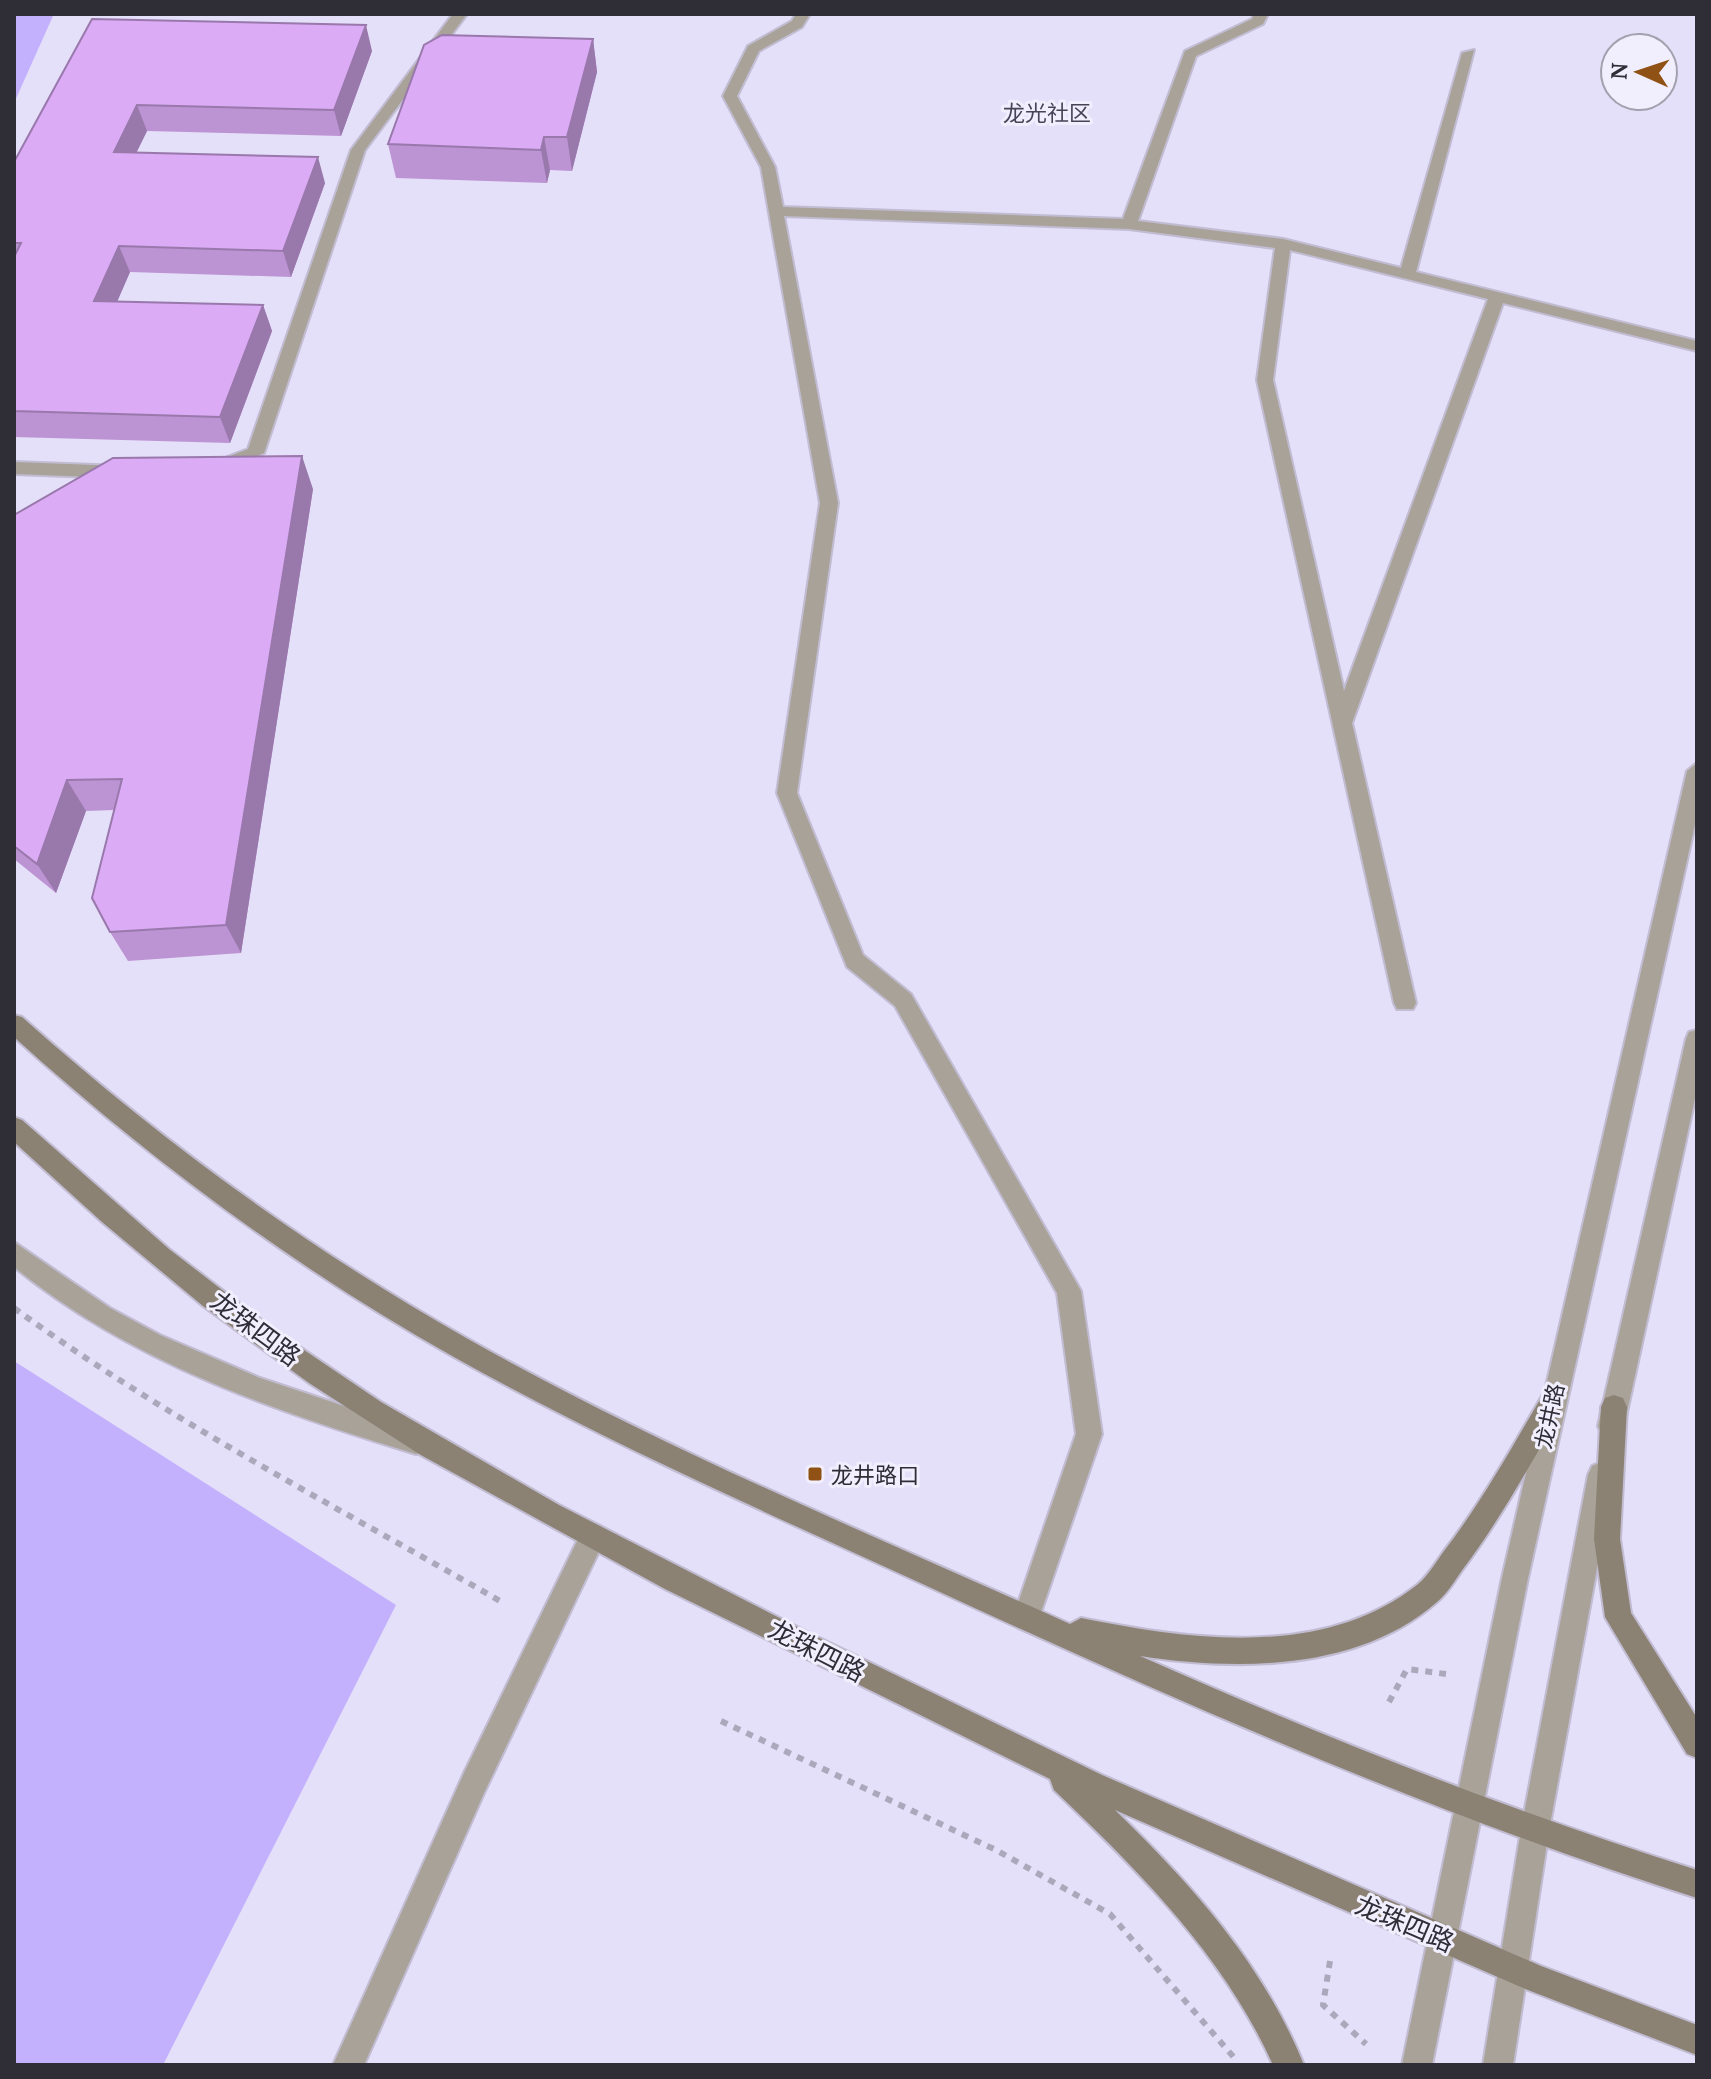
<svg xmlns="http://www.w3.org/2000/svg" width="1711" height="2079" viewBox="0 0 1711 2079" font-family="'PT Serif','Noto Sans SC',serif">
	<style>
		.green { fill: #c3b1fd }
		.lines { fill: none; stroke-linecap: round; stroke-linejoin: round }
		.service-casing { stroke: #c1bcd2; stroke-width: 4 }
		.minor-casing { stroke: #c1bcd2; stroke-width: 4 }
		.tertiary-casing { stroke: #c1bcd2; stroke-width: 4 }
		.secondary-casing { stroke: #c1bcd2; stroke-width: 4 }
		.path { stroke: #aca8bc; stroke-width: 6; stroke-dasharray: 7 7; stroke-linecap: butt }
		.service { fill: #a8a298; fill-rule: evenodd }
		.minor { fill: #a8a298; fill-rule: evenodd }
		.tertiary { fill: #a8a298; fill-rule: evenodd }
		.secondary { fill: #8b8274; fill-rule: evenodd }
		.wall { fill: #bc93d3 }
		.shaded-wall { fill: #9978ac }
		.building { fill: #dbabf5; stroke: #9978ac; stroke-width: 2 }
		.poi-dot { fill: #8f5114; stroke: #f1eefe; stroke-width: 3 }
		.labels { text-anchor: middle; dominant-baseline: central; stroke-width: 6; stroke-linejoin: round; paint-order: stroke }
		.far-quarter-label { font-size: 22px; fill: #484458; stroke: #f1eefe }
		.street-label { font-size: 22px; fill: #2f2d36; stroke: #f1eefe }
		.poi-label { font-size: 22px; fill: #2f2d36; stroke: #f1eefe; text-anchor: start }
		.near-street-label { font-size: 26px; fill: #2f2d36; stroke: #f1eefe }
	</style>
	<rect width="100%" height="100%" fill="#e5e0f9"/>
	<g class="green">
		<path d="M14,14L53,16L14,103Z"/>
		<path d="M14,1361L396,1605L163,2065H14Z"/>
	</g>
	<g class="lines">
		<defs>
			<g id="service">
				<path d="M14,1242L110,1308L160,1335L260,1378L425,1433L429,1442L425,1451L416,1454C274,1411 131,1362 14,1267Z"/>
				<path d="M593,1523L602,1527L606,1536L602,1545L484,1793L364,2065H333L464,1773L584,1527Z"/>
			</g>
			<g id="minor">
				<path d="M453,14H467L365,150L264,453L224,471H212V463L248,449L351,150Z"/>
				<path d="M796,14H810L802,27L759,51L737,96L775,167L783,207L1123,219L1185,51L1252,19L1254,14H1268L1263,24L1196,56L1138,221L1283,239L1401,268L1462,53L1474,50L1416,272L1697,341V351L1503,303L1352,723L1416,1003L1413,1009H1397L1394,1003L1257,380L1275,248L1129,229L784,216L838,503L797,793L863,955L911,994L1081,1291L1102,1434L1039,1618L1035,1627L1026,1631L1017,1627L1013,1618L1076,1434L1057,1293L895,1006L847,967L777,793L820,503L761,167L723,96L748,46L792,21ZM1290,250L1488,299L1344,691L1273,380Z"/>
				<path d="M14,462L121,466L130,472L121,478L14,474Z"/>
			</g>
			<g id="tertiary">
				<path d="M1697,763V815L1528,1578L1432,2065H1402L1502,1578L1687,771Z"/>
				<path d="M1697,1030V1089L1624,1426L1620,1435L1611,1438L1602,1435L1598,1426L1686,1039L1689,1032Z"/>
				<path d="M1601,1462L1610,1466L1614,1475L1549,1830L1513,2065H1483L1521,1830L1588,1475L1592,1466Z"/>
			</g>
			<g id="secondary">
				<path d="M14,1015L22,1017C160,1140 307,1248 468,1339C661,1448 868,1533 1070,1624L1081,1618C1190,1640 1323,1659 1417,1585C1428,1576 1436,1562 1444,1551C1481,1503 1511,1449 1542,1396L1551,1393L1560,1396L1564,1405L1560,1414C1529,1466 1500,1520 1463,1569C1455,1580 1448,1593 1437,1602C1358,1671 1238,1671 1140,1656C1323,1737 1507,1810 1697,1870V1898C1432,1814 1179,1702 927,1586C768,1513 607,1443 454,1357C295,1268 149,1159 14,1037Z"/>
				<path d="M14,1117L22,1120L169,1249L273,1329L381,1402L559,1505L809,1633L1102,1775L1541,1966L1697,2025V2055L1523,1988L1115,1810C1192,1885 1263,1964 1304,2065H1273C1224,1956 1140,1872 1054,1790L1050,1779L665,1589L419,1454L309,1383L203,1306L102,1222L14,1142Z"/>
				<path d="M1614,1395L1623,1398L1627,1407L1620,1539L1631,1613L1697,1718V1758L1687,1754L1605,1617L1594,1539L1601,1407L1605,1398Z"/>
			</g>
		</defs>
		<use href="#service" class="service-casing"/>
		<use href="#minor" class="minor-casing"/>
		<use href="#tertiary" class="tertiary-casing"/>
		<use href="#secondary" class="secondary-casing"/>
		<g class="path">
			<path d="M14,1308C166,1419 337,1507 500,1601"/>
			<path d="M1389,1702L1407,1669L1446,1674"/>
			<path d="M721,1721L996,1850L1110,1914L1237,2061"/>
			<path d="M1330,1961L1323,2005L1366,2044"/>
		</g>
		<use href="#service" class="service"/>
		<use href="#minor" class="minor"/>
		<use href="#tertiary" class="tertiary"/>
		<use href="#secondary" class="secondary"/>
	</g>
	<g class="wall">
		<path d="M92,19L372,51L341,136L147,131L136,153L325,183L291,277L130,272L117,302L263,305L272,331L230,443L14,437V162Z"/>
		<path d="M593,39L597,72L572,171L550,170L547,183L396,178L388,144Z"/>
		<path d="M313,489L241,953L128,961L110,932L114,810L86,811L56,893L14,859V515Z"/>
	</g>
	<g class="shaded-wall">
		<path d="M366,25L372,51L341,136L334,110Z"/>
		<path d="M593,39L597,72L572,171L567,137Z"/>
		<path d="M137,105L147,131L124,178L114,152Z"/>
		<path d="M544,137L550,170L547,183L541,150Z"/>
		<path d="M318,157L325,183L291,277L283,251Z"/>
		<path d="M119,246L130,272L106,327L94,301Z"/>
		<path d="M263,305L272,331L230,443L220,417Z"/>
		<path d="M302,456L313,489L241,953L226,925Z"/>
		<path d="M67,780L86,811L56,893L37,864Z"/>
	</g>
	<g class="building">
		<path d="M92,19L366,25L334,110L137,105L114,152L318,157L283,251L119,246L94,301L263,305L220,417L14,411V257L21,243H14V162Z"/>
		<path d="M442,35L593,39L567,137H544L541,150L388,144L424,45Z"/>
		<path d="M302,456L226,925L110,932L92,898L122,779L67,780L37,864L14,846V515L113,458Z"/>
	</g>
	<rect class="poi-dot" x="807" y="1466" width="16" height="16" rx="4"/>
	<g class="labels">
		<g class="far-quarter-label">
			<text x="1047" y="112">龙光社区</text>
		</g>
		<g class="street-label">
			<text transform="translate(1549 1416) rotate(-78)">龙井路</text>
		</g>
		<g class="poi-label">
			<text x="831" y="1474">龙井路口</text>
		</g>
		<g class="near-street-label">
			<text transform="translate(256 1328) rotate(37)">龙珠四路</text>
			<text transform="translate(817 1650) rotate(27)">龙珠四路</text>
			<text transform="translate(1405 1923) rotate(23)">龙珠四路</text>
		</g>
	</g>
	<rect width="1711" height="2079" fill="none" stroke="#2f2d36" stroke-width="32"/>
	<g transform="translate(1639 72) rotate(273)"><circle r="38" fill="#f1eefe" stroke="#a3a1ae" stroke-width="2"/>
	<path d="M0-6L14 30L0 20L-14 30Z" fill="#8f5114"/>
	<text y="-12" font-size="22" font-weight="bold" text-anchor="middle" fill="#2f2d36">N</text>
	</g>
</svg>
